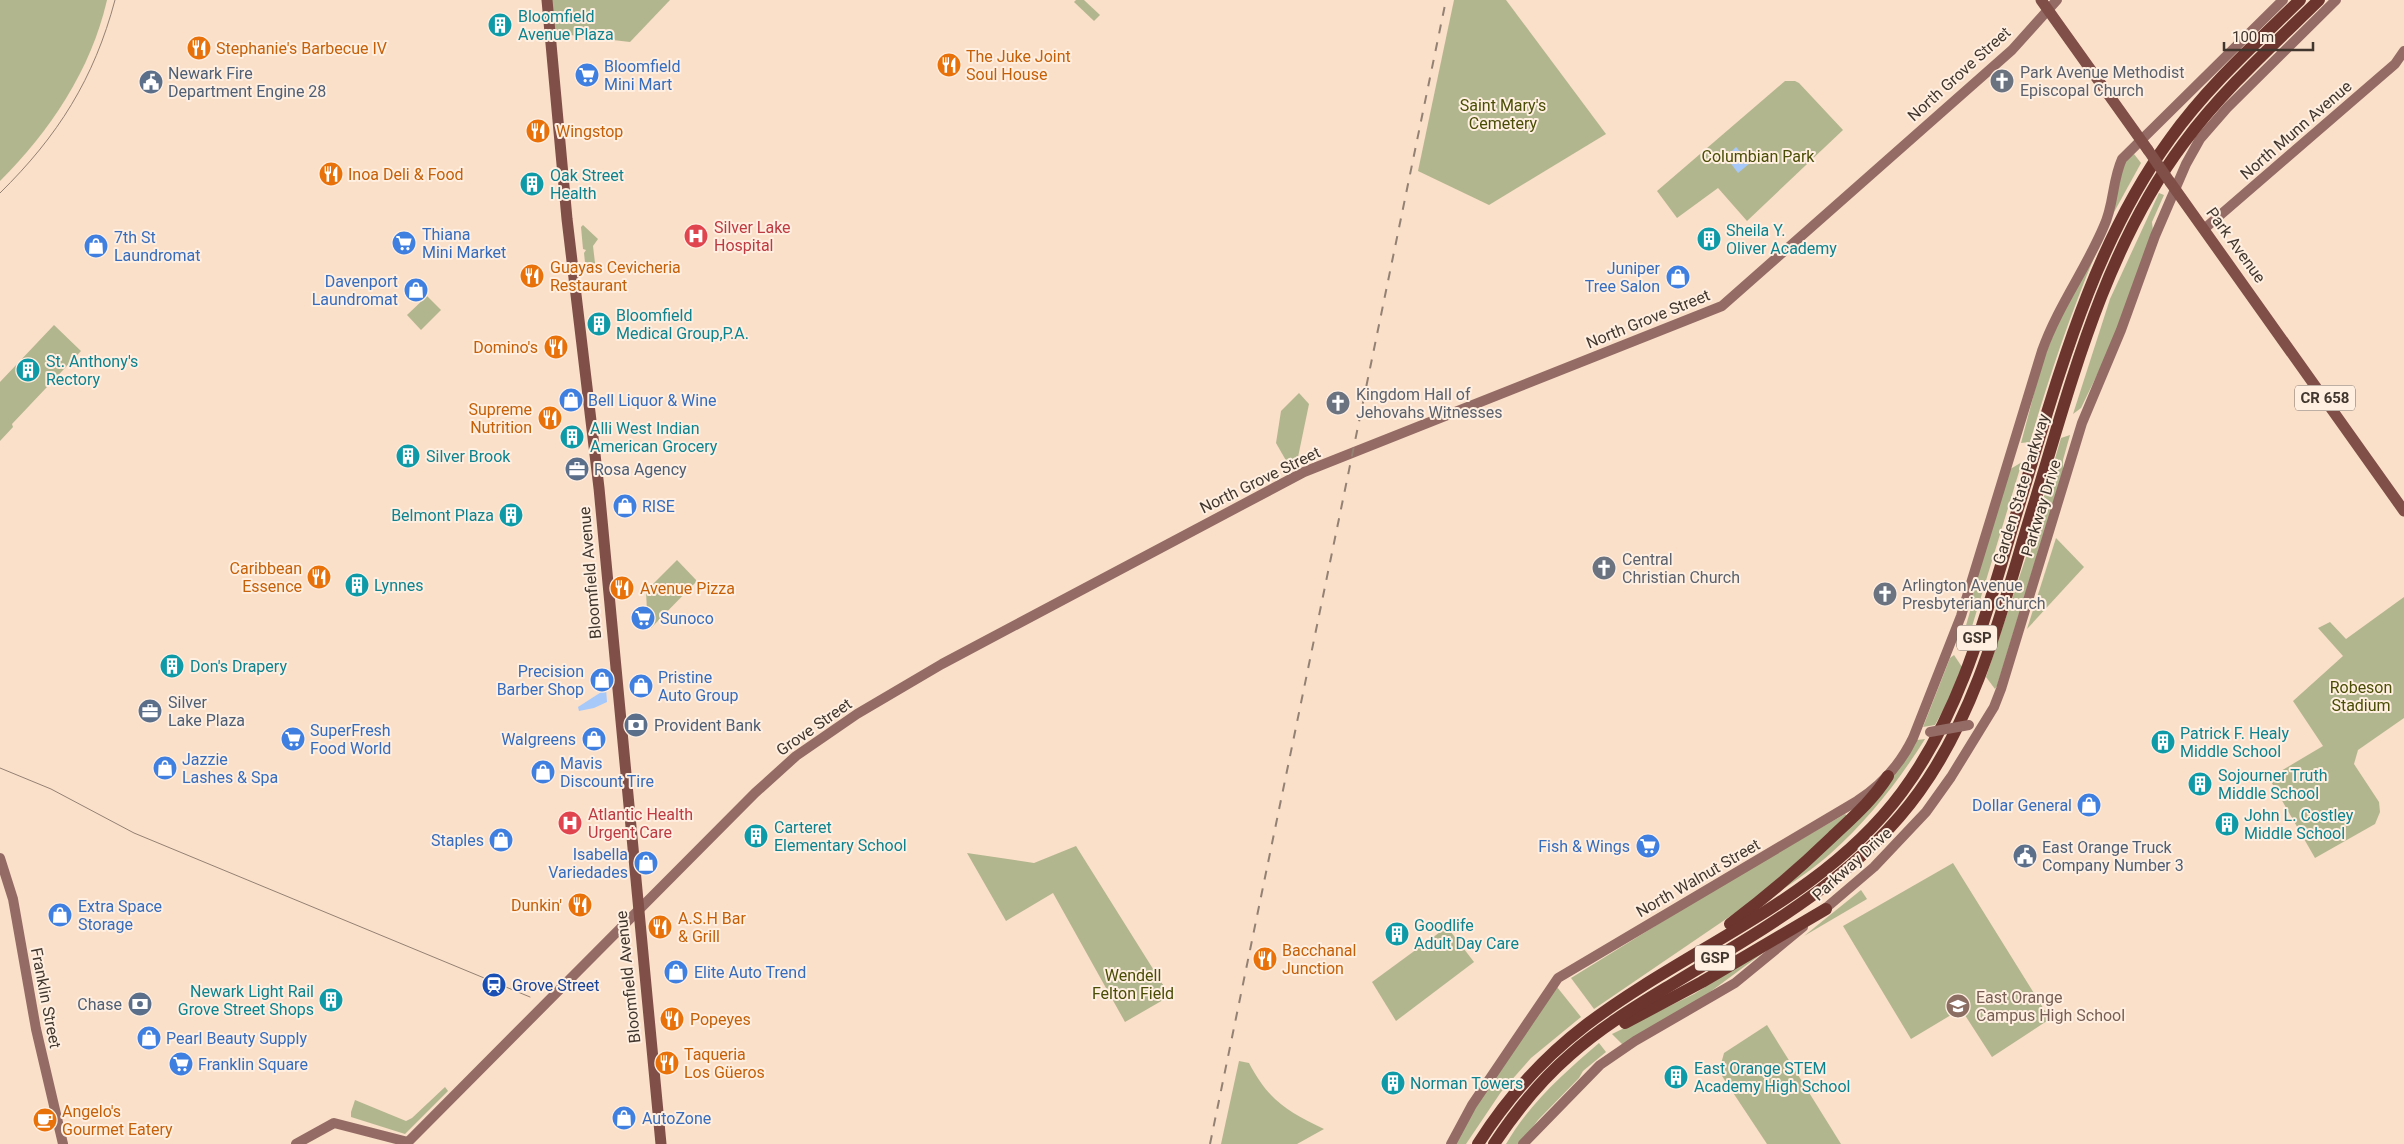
<svg xmlns="http://www.w3.org/2000/svg" width="2404" height="1144" viewBox="0 0 2404 1144" font-family="Roboto,sans-serif">
	<style>
		.green { fill: #b2b68e }
		.water { fill: #a7c9fa }
		.lines { fill: none; stroke-linecap: round; stroke-linejoin: round }
		.secondary { stroke: #946b65; stroke-width: 10 }
		.primary { stroke: #7f4f48; stroke-width: 11 }
		.motorway { stroke: #6c362f; stroke-width: 12 }
		.tram { stroke: #938173; stroke-width: 1 }
		.rail { stroke: #938173; stroke-width: 2; stroke-dasharray: 9 9; stroke-linecap: butt }
		.secondary-bridge { stroke: #946b65; stroke-width: 10 }
		.primary-bridge { stroke: #7f4f48; stroke-width: 11 }
		.labels { text-anchor: middle; dominant-baseline: central; stroke-width: 4; stroke-linejoin: round; paint-order: stroke }
		.shield { fill: #ffefe1; stroke: #7a6e64; stroke-width: 1 }
		.shield-label { font-size: 15px; font-weight: bold; fill: #41372e }
		.culture-label { font-size: 16px; fill: #0d838f; stroke: #ffefe1; text-anchor: start }
		.food-label { font-size: 16px; fill: #c56008; stroke: #ffefe1; text-anchor: start }
		.shop-label { font-size: 16px; fill: #366cbe; stroke: #ffefe1; text-anchor: start }
		.worship-label { font-size: 16px; fill: #5b616d; stroke: #ffefe1; text-anchor: start }
		.service-label { font-size: 16px; fill: #4e5e75; stroke: #ffefe1; text-anchor: start }
		.street-label { font-size: 16px; fill: #41372e; stroke: #ffefe1 }
		.park-label { font-size: 16px; fill: #4a4d05; stroke: #ffefe1 }
		.health-label { font-size: 16px; fill: #be3a42; stroke: #ffefe1; text-anchor: start }
		.transit-label { font-size: 16px; fill: #164399; stroke: #ffefe1; text-anchor: start }
		.education-label { font-size: 16px; fill: #785e54; stroke: #ffefe1; text-anchor: start }
	</style>
	<rect width="100%" height="100%" fill="#fadfc9"/>
	<g class="green">
		<path d="M0,0H107C91,70 50,131 0,181Z"/>
		<path d="M549,0H670L630,42L553,33Z"/>
		<path d="M1076,0H1084L1100,15L1094,21L1074,2Z"/>
		<path d="M1454,0H1506L1606,134L1489,205L1418,171Z"/>
		<path d="M1785,81H1795L1799,83L1843,130L1747,221L1718,188L1677,218L1657,191Z"/>
		<path d="M2134,154L2141,163L2113,214L2124,161Z"/>
		<path d="M2159,193L2164,195L2152,222L2153,231L2112,344L2081,408L2073,414L2110,299Z"/>
		<path d="M583,225L598,239L593,246L595,263L586,272L584,253L586,250L583,249L581,227Z"/>
		<path d="M2096,253C2070,315 2049,377 2030,442L2021,443L2042,363L2062,313Z"/>
		<path d="M427,296L441,310L421,330L407,315Z"/>
		<path d="M54,325L81,351L12,424L13,427L0,441V382Z"/>
		<path d="M1299,393L1309,404L1297,462L1292,471L1276,443L1281,411Z"/>
		<path d="M2070,435L2063,460V470L1997,686L1995,689L1986,677L2030,545L2061,438Z"/>
		<path d="M2022,462L1967,643L1963,636L1971,608L1970,600L2007,471Z"/>
		<path d="M2056,538L2084,567L2027,629Z"/>
		<path d="M677,560L697,581L651,628L647,611L646,591Z"/>
		<path d="M2404,597V718L2358,750L2354,764L2379,802L2380,812L2375,824L2315,858L2269,778L2323,746L2293,701L2343,656L2318,628L2330,622L2346,639Z"/>
		<path d="M1954,655L1962,667L1948,701L1935,725L1923,727L1950,658Z"/>
		<path d="M1925,739C1898,782 1868,820 1830,854C1811,871 1789,885 1768,899L1917,740Z"/>
		<path d="M1845,814L1849,817L1751,902L1594,1009L1571,978L1720,886Z"/>
		<path d="M1076,846L1170,996L1125,1022L1053,893L1006,921L967,853L1034,863Z"/>
		<path d="M1953,863L2050,1019L1992,1057L1961,1009L1911,1039L1843,926Z"/>
		<path d="M1861,890L1867,899L1804,936Z"/>
		<path d="M1447,927L1474,962L1396,1021L1372,982Z"/>
		<path d="M1783,938L1706,995L1623,1045L1612,1034L1694,994Z"/>
		<path d="M1557,987L1581,1017L1531,1058L1501,1092L1466,1144H1454L1478,1101Z"/>
		<path d="M1767,1025L1841,1144H1767L1722,1076L1721,1064L1724,1053Z"/>
		<path d="M1599,1043L1606,1052L1583,1071L1579,1078L1538,1120L1520,1144H1506C1529,1104 1565,1072 1599,1043Z"/>
		<path d="M1239,1061L1249,1063C1269,1101 1287,1111 1324,1129L1297,1144H1221Z"/>
		<path d="M445,1087L448,1091L405,1134L351,1117V1112L355,1100L406,1121L412,1118Z"/>
	</g>
	<g class="water">
		<path d="M1736,147L1750,163L1738,173L1726,157Z"/>
		<path d="M606,689L607,702L594,708L579,711L578,707Z"/>
	</g>
	<g class="lines">
		<g class="secondary">
			<path d="M2204,229L2395,64L2404,51"/>
			<path d="M0,858L13,899L36,1029L63,1144"/>
			<path d="M1820,913L1874,867L1926,812L1951,777L1994,707L2001,689L2082,423L2121,330L2155,236L2186,164L2200,139L2227,108L2336,0"/>
			<path d="M296,1144L334,1123L408,1142L755,793L796,756L857,714L942,664L1304,472L1722,306L2012,50L2057,0"/>
			<path d="M1451,1144L1472,1105L1558,978L1857,801C1882,785 1900,765 1913,738L1961,616L2042,351C2058,306 2086,269 2104,226C2114,205 2112,181 2122,159L2283,0"/>
			<path d="M1523,1144L1600,1065L1635,1041L1735,983L1803,927"/>
		</g>
		<g class="primary">
			<path d="M547,0L567,219L599,488L661,1144"/>
			<path d="M2041,0L2148,150"/>
			<path d="M2170,182L2404,511"/>
		</g>
		<g class="motorway">
			<path d="M1730,924C1766,897 1800,868 1832,837C1852,818 1873,800 1888,776"/>
			<path d="M1625,1023L1702,982L1826,909"/>
			<path d="M1478,1144C1507,1098 1543,1058 1586,1025C1690,946 1822,900 1902,792C1965,707 1989,602 2020,502C2058,378 2092,246 2170,139C2207,87 2255,44 2300,0"/>
			<path d="M1494,1144C1516,1111 1540,1081 1570,1055C1599,1029 1633,1008 1666,988C1757,932 1855,881 1919,792C1981,706 2004,600 2035,501C2072,379 2106,247 2183,144C2222,91 2272,46 2319,0"/>
		</g>
		<g class="tram">
			<path d="M0,193C58,136 94,79 115,0"/>
			<path d="M0,768L51,789L134,833L530,997"/>
		</g>
		<path class="rail" d="M1210,1144L1446,0"/>
		<path class="secondary-bridge" d="M1930,732L1969,725"/>
		<path class="primary-bridge" d="M2148,150L2170,182"/>
	</g>
	<defs>
		<symbol id="building-disc" viewBox="-11 -11 22 22"><circle r="9.5" fill="#0f9aa8" stroke="#ffefe1"/><path d="M-4-6H4V6H1V3H-1V6H-4ZM-2.5-4.3h1.7v1.8h-1.7ZM.8-4.3h1.7v1.8H.8ZM-2.5-1h1.7V.8h-1.7ZM.8-1h1.7V.8H.8Z" fill="#fff"/></symbol>
		<symbol id="restaurant-disc" viewBox="-11 -11 22 22"><circle r="9.5" fill="#e8710a" stroke="#ffefe1"/><path d="M-5-6h1v4h1v-4h1v4h1v-4h1v5L-1.5 .5V6h-2V.5L-5-1ZM5-6V6H3V1.5H1.5Q1.5-4 5-6Z" fill="#fff"/></symbol>
		<symbol id="supermarket-disc" viewBox="-11 -11 22 22"><circle r="9.5" fill="#3f7fe0" stroke="#ffefe1"/><path d="M-6-5.5h2.5l.6 2H6L4.5 2H-2.5L-4.4-4H-6ZM-1.5 3.2a1.3 1.3 0 1 0 .1 0ZM3 3.2a1.3 1.3 0 1 0 .1 0Z" fill="#fff"/></symbol>
		<symbol id="church-disc" viewBox="-11 -11 22 22"><circle r="9.5" fill="#6b7280" stroke="#ffefe1"/><path d="M-1.2-6h2.4v3.5h3.3v2.4h-3.3V6h-2.4V-.1h-3.3v-2.4h3.3Z" fill="#fff"/></symbol>
		<symbol id="civic-disc" viewBox="-11 -11 22 22"><circle r="9.5" fill="#5c6f8a" stroke="#ffefe1"/><path d="M-.6-6.5H3V-4.5H.6V-3L4-1V1h2V6H-6V1h2V-1L-.6-3ZM-1.2 2.5V6h2.4V2.5Z" fill="#fff"/></symbol>
		<symbol id="hospital-disc" viewBox="-11 -11 22 22"><circle r="9.5" fill="#e0444e" stroke="#ffefe1"/><path d="M-5-5h3v3.5h4V-5h3V5h-3V1.5h-4V5h-3Z" fill="#fff"/></symbol>
		<symbol id="shop-disc" viewBox="-11 -11 22 22"><circle r="9.5" fill="#3f7fe0" stroke="#ffefe1"/><path d="M-5-2.5h2.3a2.7 3.5 0 0 1 5.4 0H5L5.5 6h-11ZM-1.5-2.5h3a1.5 2.3 0 0 0-3 0Z" fill="#fff"/></symbol>
		<symbol id="office-disc" viewBox="-11 -11 22 22"><circle r="9.5" fill="#5c6f8a" stroke="#ffefe1"/><path d="M-6-3h4V-5.5h4V-3h4V5H-6ZM-1-4.5V-3h2v-1.5ZM-6 0V1H6V0Z" fill="#fff"/></symbol>
		<symbol id="bank-disc" viewBox="-11 -11 22 22"><circle r="9.5" fill="#5c6f8a" stroke="#ffefe1"/><path d="M-6-4H6V4H-6ZM0-2.3a2.3 2.3 0 1 0 0 4.6a2.3 2.3 0 1 0 0-4.6Z" fill="#fff"/></symbol>
		<symbol id="station-disc" viewBox="-11 -11 22 22"><circle r="9.5" fill="#1a4fb4" stroke="#ffefe1"/><path d="M-3-6H3Q5-6 5-4V2Q5 4 3 4L4.5 6H3L1.5 4h-3L-3 6H-4.5L-3 4Q-5 4-5 2V-4Q-5-6-3-6ZM-3.5-4v3h7v-3ZM-3.5 1v1.5H-2V1ZM2 1v1.5H3.5V1Z" fill="#fff"/></symbol>
		<symbol id="school-disc" viewBox="-11 -11 22 22"><circle r="9.5" fill="#8d6e63" stroke="#ffefe1"/><path d="M0-5L7-2L0 1L-7-2ZM-4 1L0 2.5L4 1V4Q0 6-4 4Z" fill="#fff"/></symbol>
		<symbol id="cafe-disc" viewBox="-11 -11 22 22"><circle r="9.5" fill="#e8710a" stroke="#ffefe1"/><path d="M-5.5-4.5H6V0H3Q3 3.5 0 3.5H-2.5Q-5.5 3.5-5.5 0ZM3-3.2v2h1.7v-2ZM-6 4.5H4V6H-6Z" fill="#fff"/></symbol>
	</defs>
	<g fill-rule="evenodd">
		<use href="#building-disc" x="486" y="11" width="28" height="28"/>
		<use href="#restaurant-disc" x="185" y="34" width="28" height="28"/>
		<use href="#restaurant-disc" x="935" y="51" width="28" height="28"/>
		<use href="#supermarket-disc" x="573" y="61" width="28" height="28"/>
		<use href="#church-disc" x="1988" y="67" width="28" height="28"/>
		<use href="#civic-disc" x="137" y="68" width="28" height="28"/>
		<use href="#restaurant-disc" x="524" y="117" width="28" height="28"/>
		<use href="#restaurant-disc" x="317" y="160" width="28" height="28"/>
		<use href="#building-disc" x="518" y="170" width="28" height="28"/>
		<use href="#hospital-disc" x="682" y="222" width="28" height="28"/>
		<use href="#building-disc" x="1695" y="225" width="28" height="28"/>
		<use href="#supermarket-disc" x="390" y="229" width="28" height="28"/>
		<use href="#shop-disc" x="82" y="232" width="28" height="28"/>
		<use href="#restaurant-disc" x="518" y="262" width="28" height="28"/>
		<use href="#shop-disc" x="1664" y="263" width="28" height="28"/>
		<use href="#shop-disc" x="402" y="276" width="28" height="28"/>
		<use href="#building-disc" x="585" y="310" width="28" height="28"/>
		<use href="#restaurant-disc" x="542" y="333" width="28" height="28"/>
		<use href="#building-disc" x="14" y="356" width="28" height="28"/>
		<use href="#shop-disc" x="557" y="386" width="28" height="28"/>
		<use href="#church-disc" x="1324" y="389" width="28" height="28"/>
		<use href="#restaurant-disc" x="536" y="404" width="28" height="28"/>
		<use href="#building-disc" x="558" y="423" width="28" height="28"/>
		<use href="#building-disc" x="394" y="442" width="28" height="28"/>
		<use href="#office-disc" x="563" y="455" width="28" height="28"/>
		<use href="#shop-disc" x="611" y="492" width="28" height="28"/>
		<use href="#building-disc" x="497" y="501" width="28" height="28"/>
		<use href="#church-disc" x="1590" y="554" width="28" height="28"/>
		<use href="#restaurant-disc" x="305" y="563" width="28" height="28"/>
		<use href="#building-disc" x="343" y="571" width="28" height="28"/>
		<use href="#restaurant-disc" x="608" y="574" width="28" height="28"/>
		<use href="#church-disc" x="1871" y="580" width="28" height="28"/>
		<use href="#supermarket-disc" x="629" y="604" width="28" height="28"/>
		<use href="#building-disc" x="158" y="652" width="28" height="28"/>
		<use href="#shop-disc" x="588" y="666" width="28" height="28"/>
		<use href="#shop-disc" x="627" y="672" width="28" height="28"/>
		<use href="#office-disc" x="136" y="697" width="28" height="28"/>
		<use href="#bank-disc" x="622" y="711" width="28" height="28"/>
		<use href="#supermarket-disc" x="279" y="725" width="28" height="28"/>
		<use href="#shop-disc" x="580" y="725" width="28" height="28"/>
		<use href="#building-disc" x="2149" y="728" width="28" height="28"/>
		<use href="#shop-disc" x="151" y="754" width="28" height="28"/>
		<use href="#shop-disc" x="529" y="758" width="28" height="28"/>
		<use href="#building-disc" x="2186" y="770" width="28" height="28"/>
		<use href="#shop-disc" x="2075" y="791" width="28" height="28"/>
		<use href="#hospital-disc" x="556" y="809" width="28" height="28"/>
		<use href="#building-disc" x="2213" y="810" width="28" height="28"/>
		<use href="#building-disc" x="742" y="822" width="28" height="28"/>
		<use href="#shop-disc" x="487" y="826" width="28" height="28"/>
		<use href="#supermarket-disc" x="1634" y="832" width="28" height="28"/>
		<use href="#civic-disc" x="2011" y="842" width="28" height="28"/>
		<use href="#shop-disc" x="632" y="849" width="28" height="28"/>
		<use href="#restaurant-disc" x="566" y="891" width="28" height="28"/>
		<use href="#shop-disc" x="46" y="901" width="28" height="28"/>
		<use href="#restaurant-disc" x="646" y="913" width="28" height="28"/>
		<use href="#building-disc" x="1383" y="920" width="28" height="28"/>
		<use href="#restaurant-disc" x="1251" y="945" width="28" height="28"/>
		<use href="#shop-disc" x="662" y="958" width="28" height="28"/>
		<use href="#station-disc" x="480" y="971" width="28" height="28"/>
		<use href="#building-disc" x="317" y="986" width="28" height="28"/>
		<use href="#bank-disc" x="126" y="990" width="28" height="28"/>
		<use href="#school-disc" x="1944" y="992" width="28" height="28"/>
		<use href="#restaurant-disc" x="658" y="1005" width="28" height="28"/>
		<use href="#shop-disc" x="135" y="1024" width="28" height="28"/>
		<use href="#restaurant-disc" x="653" y="1049" width="28" height="28"/>
		<use href="#supermarket-disc" x="167" y="1050" width="28" height="28"/>
		<use href="#building-disc" x="1662" y="1063" width="28" height="28"/>
		<use href="#building-disc" x="1379" y="1069" width="28" height="28"/>
		<use href="#shop-disc" x="610" y="1104" width="28" height="28"/>
		<use href="#cafe-disc" x="31" y="1106" width="28" height="28"/>
	</g>
	<g class="labels">
		<g class="shield">
			<rect x="2295" y="385.5" width="60" height="25" rx="4"/>
			<rect x="1957" y="625.5" width="40" height="25" rx="4"/>
			<rect x="1695" y="945.5" width="40" height="25" rx="4"/>
		</g>
		<g class="shield-label">
			<text x="2325" y="398">CR 658</text>
			<text x="1977" y="638">GSP</text>
			<text x="1715" y="958">GSP</text>
		</g>
		<g class="culture-label">
			<text x="518" y="16">Bloomfield<tspan x="518" dy="18">Avenue Plaza</tspan></text>
			<text x="550" y="175">Oak Street<tspan x="550" dy="18">Health</tspan></text>
			<text x="1726" y="230">Sheila Y.<tspan x="1726" dy="18">Oliver Academy</tspan></text>
			<text x="616" y="315">Bloomfield<tspan x="616" dy="18">Medical Group,P.A.</tspan></text>
			<text x="46" y="361">St. Anthony's<tspan x="46" dy="18">Rectory</tspan></text>
			<text x="590" y="428">Alli West Indian<tspan x="590" dy="18">American Grocery</tspan></text>
			<text x="426" y="456">Silver Brook</text>
			<text x="494" y="515" text-anchor="end">Belmont Plaza</text>
			<text x="374" y="585">Lynnes</text>
			<text x="190" y="666">Don's Drapery</text>
			<text x="2180" y="733">Patrick F. Healy<tspan x="2180" dy="18">Middle School</tspan></text>
			<text x="2218" y="775">Sojourner Truth<tspan x="2218" dy="18">Middle School</tspan></text>
			<text x="2244" y="815">John L. Costley<tspan x="2244" dy="18">Middle School</tspan></text>
			<text x="774" y="827">Carteret<tspan x="774" dy="18">Elementary School</tspan></text>
			<text x="1414" y="925">Goodlife<tspan x="1414" dy="18">Adult Day Care</tspan></text>
			<text x="314" y="991" text-anchor="end">Newark Light Rail<tspan x="314" dy="18">Grove Street Shops</tspan></text>
			<text x="1694" y="1068">East Orange STEM<tspan x="1694" dy="18">Academy High School</tspan></text>
			<text x="1410" y="1083">Norman Towers</text>
		</g>
		<g class="food-label">
			<text x="216" y="48">Stephanie's Barbecue IV</text>
			<text x="966" y="56">The Juke Joint<tspan x="966" dy="18">Soul House</tspan></text>
			<text x="556" y="131">Wingstop</text>
			<text x="348" y="174">Inoa Deli &amp; Food</text>
			<text x="550" y="267">Guayas Cevicheria<tspan x="550" dy="18">Restaurant</tspan></text>
			<text x="538" y="347" text-anchor="end">Domino's</text>
			<text x="532" y="409" text-anchor="end">Supreme<tspan x="532" dy="18">Nutrition</tspan></text>
			<text x="302" y="568" text-anchor="end">Caribbean<tspan x="302" dy="18">Essence</tspan></text>
			<text x="640" y="588">Avenue Pizza</text>
			<text x="562" y="905" text-anchor="end">Dunkin'</text>
			<text x="678" y="918">A.S.H Bar<tspan x="678" dy="18">&amp; Grill</tspan></text>
			<text x="1282" y="950">Bacchanal<tspan x="1282" dy="18">Junction</tspan></text>
			<text x="690" y="1019">Popeyes</text>
			<text x="684" y="1054">Taqueria<tspan x="684" dy="18">Los Güeros</tspan></text>
			<text x="62" y="1111">Angelo's<tspan x="62" dy="18">Gourmet Eatery</tspan></text>
		</g>
		<g class="shop-label">
			<text x="604" y="66">Bloomfield<tspan x="604" dy="18">Mini Mart</tspan></text>
			<text x="422" y="234">Thiana<tspan x="422" dy="18">Mini Market</tspan></text>
			<text x="114" y="237">7th St<tspan x="114" dy="18">Laundromat</tspan></text>
			<text x="1660" y="268" text-anchor="end">Juniper<tspan x="1660" dy="18">Tree Salon</tspan></text>
			<text x="398" y="281" text-anchor="end">Davenport<tspan x="398" dy="18">Laundromat</tspan></text>
			<text x="588" y="400">Bell Liquor &amp; Wine</text>
			<text x="642" y="506">RISE</text>
			<text x="660" y="618">Sunoco</text>
			<text x="584" y="671" text-anchor="end">Precision<tspan x="584" dy="18">Barber Shop</tspan></text>
			<text x="658" y="677">Pristine<tspan x="658" dy="18">Auto Group</tspan></text>
			<text x="310" y="730">SuperFresh<tspan x="310" dy="18">Food World</tspan></text>
			<text x="576" y="739" text-anchor="end">Walgreens</text>
			<text x="182" y="759">Jazzie<tspan x="182" dy="18">Lashes &amp; Spa</tspan></text>
			<text x="560" y="763">Mavis<tspan x="560" dy="18">Discount Tire</tspan></text>
			<text x="2072" y="805" text-anchor="end">Dollar General</text>
			<text x="484" y="840" text-anchor="end">Staples</text>
			<text x="1630" y="846" text-anchor="end">Fish &amp; Wings</text>
			<text x="628" y="854" text-anchor="end">Isabella<tspan x="628" dy="18">Variedades</tspan></text>
			<text x="78" y="906">Extra Space<tspan x="78" dy="18">Storage</tspan></text>
			<text x="694" y="972">Elite Auto Trend</text>
			<text x="166" y="1038">Pearl Beauty Supply</text>
			<text x="198" y="1064">Franklin Square</text>
			<text x="642" y="1118">AutoZone</text>
		</g>
		<g class="worship-label">
			<text x="2020" y="72">Park Avenue Methodist<tspan x="2020" dy="18">Episcopal Church</tspan></text>
			<text x="1356" y="394">Kingdom Hall of<tspan x="1356" dy="18">Jehovahs Witnesses</tspan></text>
			<text x="1622" y="559">Central<tspan x="1622" dy="18">Christian Church</tspan></text>
			<text x="1902" y="585">Arlington Avenue<tspan x="1902" dy="18">Presbyterian Church</tspan></text>
		</g>
		<g class="service-label">
			<text x="168" y="73">Newark Fire<tspan x="168" dy="18">Department Engine 28</tspan></text>
			<text x="594" y="469">Rosa Agency</text>
			<text x="168" y="702">Silver<tspan x="168" dy="18">Lake Plaza</tspan></text>
			<text x="654" y="725">Provident Bank</text>
			<text x="2042" y="847">East Orange Truck<tspan x="2042" dy="18">Company Number 3</tspan></text>
			<text x="122" y="1004" text-anchor="end">Chase</text>
		</g>
		<g class="street-label">
			<text transform="translate(1959 74) rotate(-42)">North Grove Street</text>
			<text transform="translate(2296 130) rotate(-41)">North Munn Avenue</text>
			<text transform="translate(2236 245) rotate(54)">Park Avenue</text>
			<text transform="translate(1648 319) rotate(-22)">North Grove Street</text>
			<text transform="translate(1260 480) rotate(-26)">North Grove Street</text>
			<text transform="translate(2021 489) rotate(-73)">Garden State Parkway</text>
			<text transform="translate(2041 508) rotate(-73)">Parkway Drive</text>
			<text transform="translate(590 573) rotate(-95)">Bloomfield Avenue</text>
			<text transform="translate(814 727) rotate(-35)">Grove Street</text>
			<text transform="translate(1852 864) rotate(-42)">Parkway Drive</text>
			<text transform="translate(1698 878) rotate(-30)">North Walnut Street</text>
			<text transform="translate(628 977) rotate(-96)">Bloomfield Avenue</text>
			<text transform="translate(46 998) rotate(79)">Franklin Street</text>
		</g>
		<g class="park-label">
			<text x="1503" y="105">Saint Mary's<tspan x="1503" dy="18">Cemetery</tspan></text>
			<text x="1758" y="156">Columbian Park</text>
			<text x="2361" y="687">Robeson<tspan x="2361" dy="18">Stadium</tspan></text>
			<text x="1133" y="975">Wendell<tspan x="1133" dy="18">Felton Field</tspan></text>
		</g>
		<g class="health-label">
			<text x="714" y="227">Silver Lake<tspan x="714" dy="18">Hospital</tspan></text>
			<text x="588" y="814">Atlantic Health<tspan x="588" dy="18">Urgent Care</tspan></text>
		</g>
		<g class="transit-label">
			<text x="512" y="985">Grove Street</text>
		</g>
		<g class="education-label">
			<text x="1976" y="997">East Orange<tspan x="1976" dy="18">Campus High School</tspan></text>
		</g>
	</g>
	<path d="M2224 42v8h89v-8" fill="none" stroke="#41372e" stroke-width="2.5"/>
	<text x="2232" y="42" font-size="15" fill="#41372e" stroke="#ffefe1" stroke-width="4" paint-order="stroke">100 m</text>
</svg>
